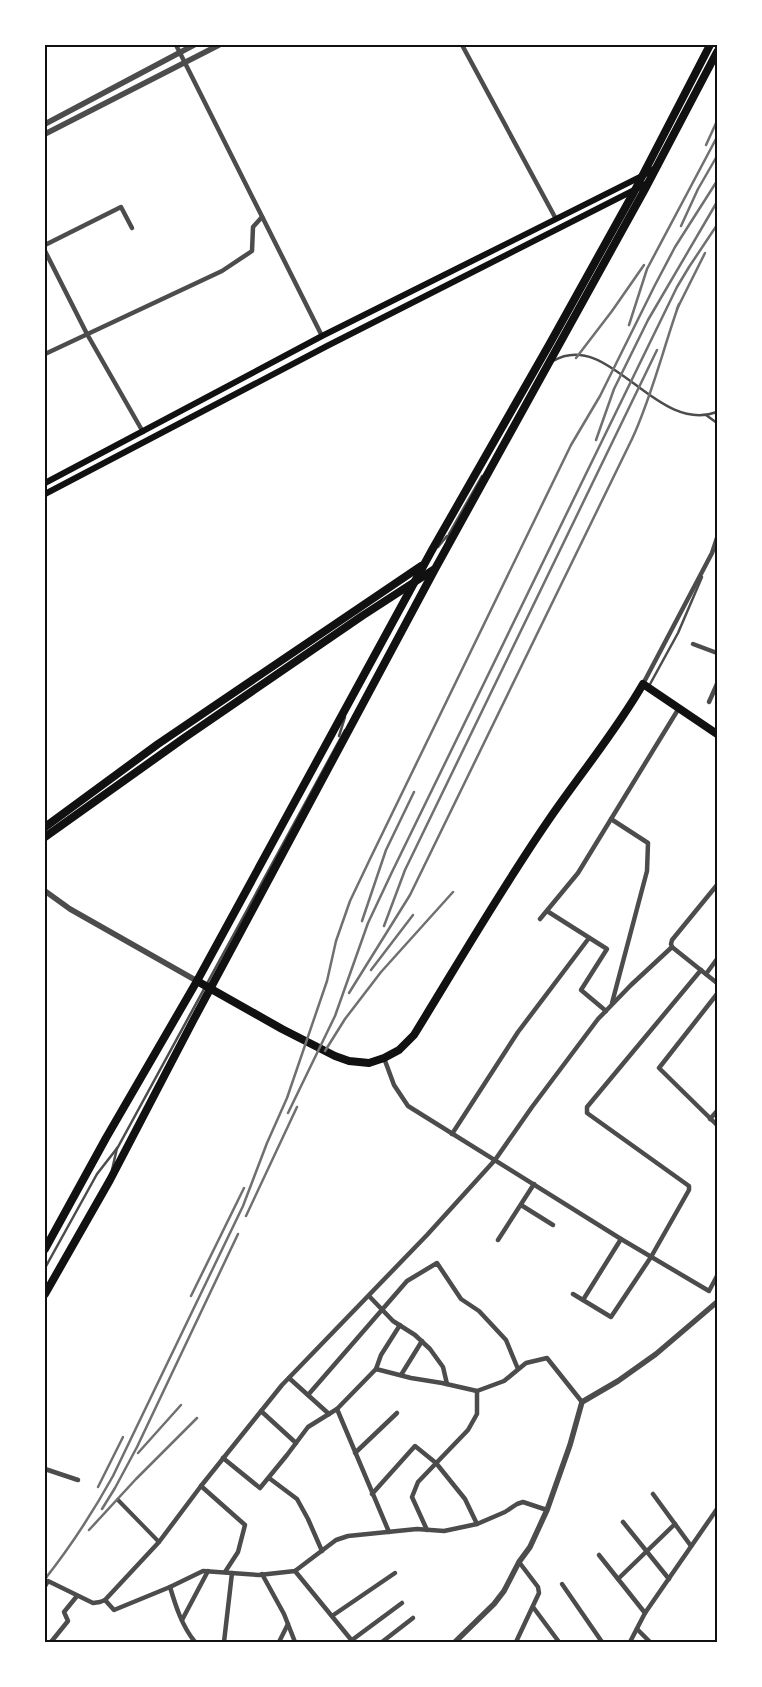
<svg xmlns="http://www.w3.org/2000/svg" width="762" height="1687" viewBox="0 0 762 1687" font-family="Manrope,sans-serif">
	<style>
		.lines { fill: none; stroke-linecap: round; stroke-linejoin: round }
		.service { stroke: #4c4c4c; stroke-width: 2.5 }
		.pedestrian { stroke: #4c4c4c; stroke-width: 4 }
		.minor { stroke: #4c4c4c; stroke-width: 4.5 }
		.tertiary { stroke: #4c4c4c; stroke-width: 5.5 }
		.secondary { stroke: #111; stroke-width: 6 }
		.primary { stroke: #111; stroke-width: 8 }
		.rail { stroke: #707070; stroke-width: 2.5 }
		.neatline { fill: none; stroke: #111; stroke-width: 2 }
	</style>
	<rect width="100%" height="100%" fill="#fff"/>
	<g class="lines">
		<g class="service">
			<path d="M553,361C609,328 655,435 717,412"/>
			<path d="M706,415L717,423"/>
			<path d="M447,541L449,534L482,476"/>
			<path d="M438,547L447,536"/>
			<path d="M649,686L678,633L702,577"/>
			<path d="M339,736L345,717"/>
			<path d="M112,1170L117,1148"/>
			<path d="M45,1268L97,1174L118,1147L345,730"/>
		</g>
		<path class="pedestrian" d="M118,1500L159,1542"/>
		<g class="minor">
			<path d="M176,45L322,336"/>
			<path d="M462,45L556,219"/>
			<path d="M45,245L121,207L132,228"/>
			<path d="M45,251L87,334L143,432"/>
			<path d="M45,354L222,271L252,251L253,227L262,217"/>
			<path d="M693,644L717,653"/>
			<path d="M643,684L712,553L717,538"/>
			<path d="M709,702L717,684"/>
			<path d="M611,819L648,843L647,871L612,1003"/>
			<path d="M717,885L672,940L671,944L672,947L717,983"/>
			<path d="M547,911L607,949L581,990L606,1011"/>
			<path d="M540,919L578,873L679,708"/>
			<path d="M706,974L717,959"/>
			<path d="M717,994L659,1068L717,1125"/>
			<path d="M384,1058L394,1085L408,1106L621,1239L709,1291L717,1276"/>
			<path d="M710,1119L717,1111"/>
			<path d="M452,1134L518,1032L589,938"/>
			<path d="M521,1205L553,1225"/>
			<path d="M498,1240L534,1184"/>
			<path d="M573,1294L611,1317L651,1257L689,1190V1186L587,1113V1107L701,970"/>
			<path d="M369,1296L393,1321L415,1335L430,1349L443,1367L447,1384"/>
			<path d="M583,1300L621,1239"/>
			<path d="M376,1369L381,1355L400,1325"/>
			<path d="M401,1375L422,1341"/>
			<path d="M289,1378L329,1414"/>
			<path d="M308,1395L407,1281L437,1263L461,1299L479,1311L506,1340L518,1369"/>
			<path d="M261,1411L296,1443"/>
			<path d="M355,1453L397,1413"/>
			<path d="M223,1458L260,1488L287,1455L308,1427L337,1409"/>
			<path d="M45,1469L78,1480"/>
			<path d="M269,1478L297,1499L308,1519L322,1551"/>
			<path d="M201,1486L245,1525L238,1552L225,1572"/>
			<path d="M372,1494L415,1446L436,1463L465,1499L477,1524"/>
			<path d="M653,1494L691,1546"/>
			<path d="M623,1522L669,1579"/>
			<path d="M427,1530L412,1497L418,1482L468,1430L477,1414V1391"/>
			<path d="M389,1532L337,1409L376,1369L411,1378L442,1383L477,1391L504,1381L526,1363L547,1358L582,1402"/>
			<path d="M599,1555L645,1613"/>
			<path d="M295,1571L353,1642"/>
			<path d="M262,1574L284,1614L295,1642"/>
			<path d="M618,1579L675,1524"/>
			<path d="M562,1584L602,1642"/>
			<path d="M45,1586L48,1581L93,1603L100,1602L105,1600L114,1610L170,1587C176,1607 182,1626 195,1642"/>
			<path d="M170,1587L203,1571L259,1575L295,1571L336,1540L348,1536L417,1529L444,1531L477,1524L505,1512L517,1504L523,1502L547,1510"/>
			<path d="M105,1600L159,1542L201,1486L282,1385L427,1235L495,1160L532,1107L598,1019L631,985L672,947"/>
			<path d="M533,1607L559,1642"/>
			<path d="M332,1616L395,1573"/>
			<path d="M182,1620L208,1571"/>
			<path d="M637,1629L650,1642"/>
			<path d="M352,1640L402,1603"/>
			<path d="M51,1642L68,1621L64,1612L77,1596"/>
			<path d="M224,1642L232,1573"/>
			<path d="M279,1642L288,1624"/>
			<path d="M382,1642L413,1618"/>
			<path d="M516,1642L539,1593L538,1587L519,1562"/>
			<path d="M630,1642L645,1613L717,1509"/>
		</g>
		<g class="tertiary">
			<path d="M45,124L194,45"/>
			<path d="M45,134L219,45"/>
			<path d="M45,891L70,909L197,981"/>
			<path d="M455,1642L494,1604L504,1591L519,1562L530,1547L547,1510L570,1445L582,1402L618,1381L656,1354L717,1302"/>
		</g>
		<g class="secondary">
			<path d="M45,483L322,336L642,176L657,167"/>
			<path d="M45,494L327,346L648,183"/>
		</g>
		<g class="primary">
			<path d="M45,827L158,744L421,566"/>
			<path d="M45,837L184,738L362,616L433,570"/>
			<path d="M197,981L282,1029L335,1056L349,1061L369,1063L384,1058L399,1050L414,1035C459,962 501,889 550,818C581,773 616,731 643,684L717,734"/>
			<path d="M45,1249L106,1138L197,981L432,550L549,345L634,192L710,45"/>
			<path d="M45,1294L110,1180L194,1019L435,569L645,189L717,52"/>
		</g>
		<g class="rail">
			<path d="M706,145L717,121"/>
			<path d="M681,226L698,189L717,156"/>
			<path d="M677,309L705,253"/>
			<path d="M629,325L647,269L717,137"/>
			<path d="M576,358L612,311L644,265"/>
			<path d="M596,440L614,389L648,320L717,202"/>
			<path d="M362,921L386,850L414,792"/>
			<path d="M384,926L405,870L657,350"/>
			<path d="M371,970L413,915"/>
			<path d="M349,993L410,895L632,439C652,396 663,349 679,304"/>
			<path d="M325,1051L345,1019L381,972L453,892"/>
			<path d="M288,1113L335,1016L368,923L392,872L677,287L689,267L717,225"/>
			<path d="M246,1216L297,1107"/>
			<path d="M191,1296L244,1188"/>
			<path d="M138,1453L181,1405"/>
			<path d="M98,1487L123,1437"/>
			<path d="M102,1509L115,1488L137,1447L238,1234"/>
			<path d="M89,1530L136,1479L197,1418"/>
			<path d="M45,1579C71,1546 93,1512 113,1476L243,1206L267,1143L287,1098L327,981L336,941L350,901L370,859L571,445L600,396L655,285L675,247L717,181"/>
		</g>
	</g>
	<rect width="762" height="1687" fill="none" stroke="#ffffff" stroke-width="92"/>
	<rect x="46" y="46" width="670" height="1595" class="neatline"/>
</svg>
